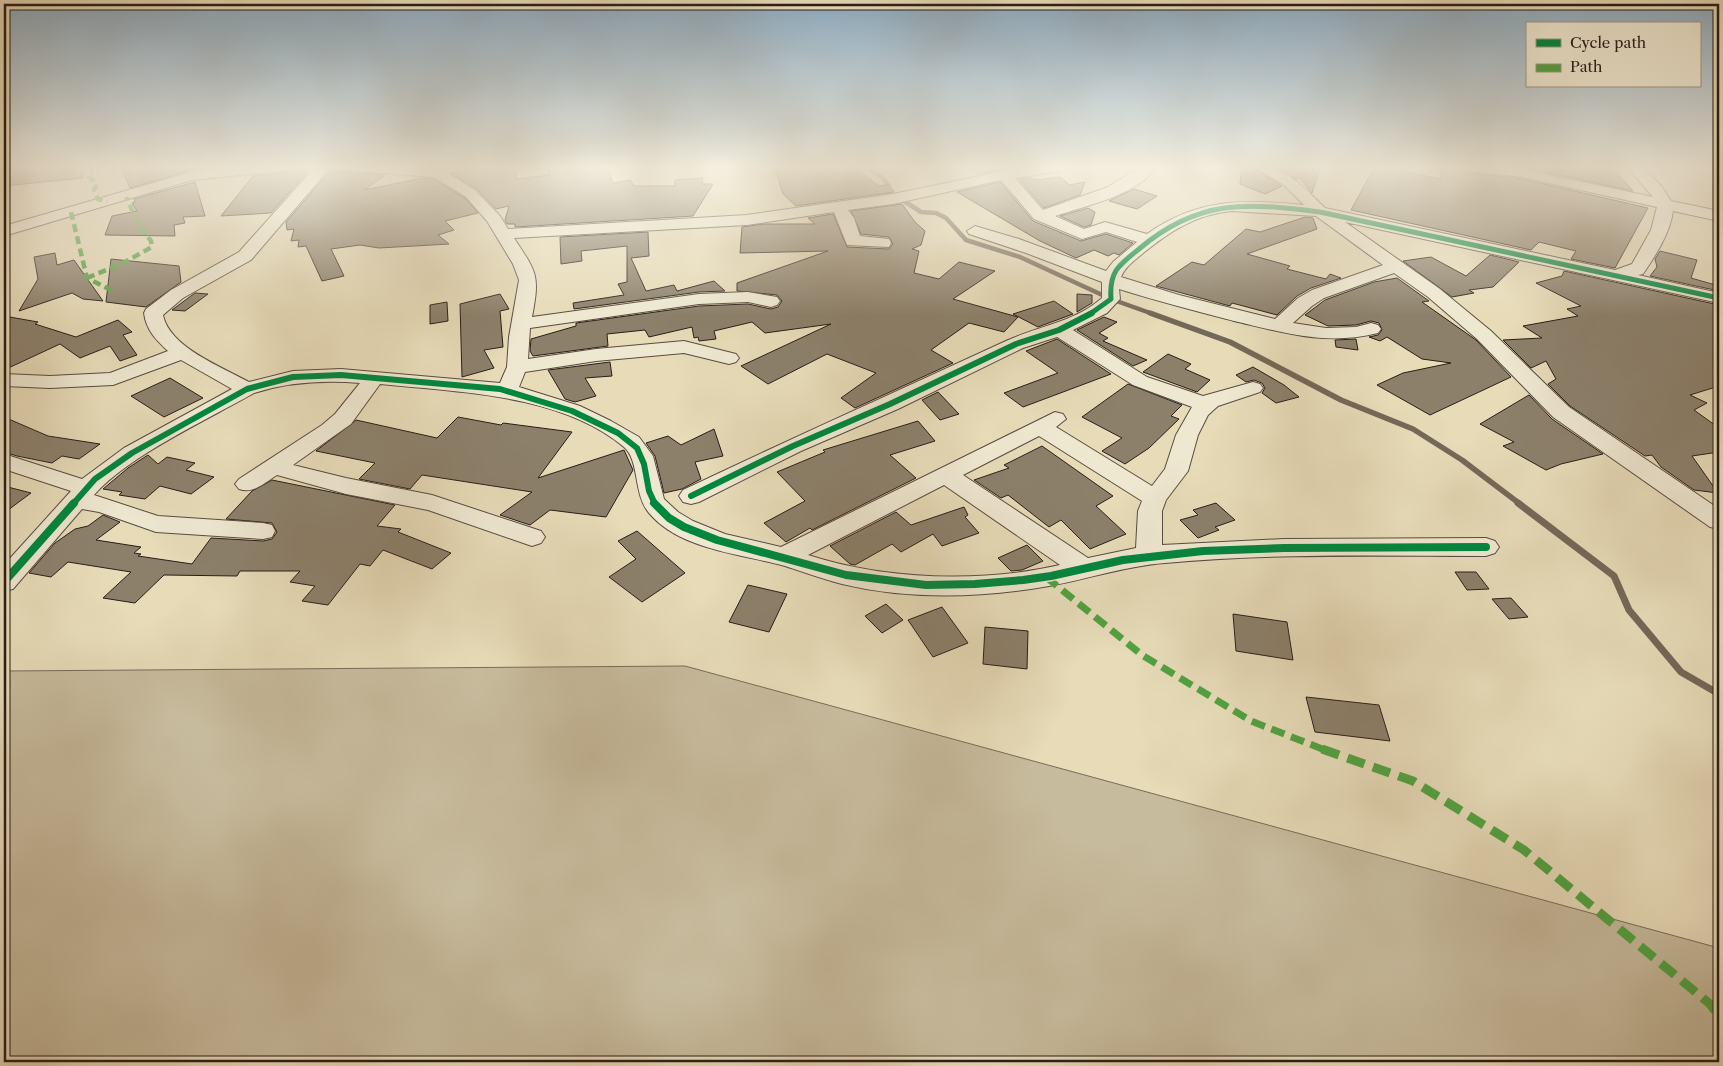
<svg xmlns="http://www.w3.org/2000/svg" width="1723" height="1066" viewBox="0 0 1723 1066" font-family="'Libre Caslon Text',serif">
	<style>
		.green { fill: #c7bb9d; stroke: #786c5a }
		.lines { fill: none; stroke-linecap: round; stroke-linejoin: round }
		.stream-far2 { stroke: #746858; stroke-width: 4.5 }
		.stream-far1 { stroke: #746858; stroke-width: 5.5 }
		.stream { stroke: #746858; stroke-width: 7 }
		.building { fill: #8c806b; stroke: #291d18 }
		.minor-casing { stroke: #584c40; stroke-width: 2 }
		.minor { fill: #efe8d1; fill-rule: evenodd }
		.quiet-far2 { stroke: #51a240; stroke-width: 4.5; stroke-dasharray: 8 4.5; stroke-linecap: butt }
		.quiet-far1 { stroke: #51a240; stroke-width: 7; stroke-dasharray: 14 7; stroke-linecap: butt }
		.quiet { stroke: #51a240; stroke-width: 9; stroke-dasharray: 18 9; stroke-linecap: butt }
		.cycleway-far2-casing { stroke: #efe8d1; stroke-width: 7 }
		.cycleway-far1-casing { stroke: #efe8d1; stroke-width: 9 }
		.cycleway-casing { stroke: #efe8d1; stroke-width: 11 }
		.cycleway-far2 { stroke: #00873e; stroke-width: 5 }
		.cycleway-far1 { stroke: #00873e; stroke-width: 6 }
		.cycleway { stroke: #00873e; stroke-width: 8 }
	</style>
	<rect width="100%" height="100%" fill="#e7dbb8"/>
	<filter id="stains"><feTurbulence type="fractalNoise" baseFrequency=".004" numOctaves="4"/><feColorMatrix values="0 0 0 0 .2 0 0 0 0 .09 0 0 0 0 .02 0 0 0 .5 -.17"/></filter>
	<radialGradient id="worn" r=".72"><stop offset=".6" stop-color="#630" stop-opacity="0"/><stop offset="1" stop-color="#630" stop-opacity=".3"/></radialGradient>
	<path class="green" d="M685,666L1719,948V1062H4V671Z"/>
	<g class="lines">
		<path class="stream-far2" d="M867,166L883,178L888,185L889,195L893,199L904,201L921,212L936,213L946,218L966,240L1020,257L1111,299L1153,314"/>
		<path class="stream-far1" d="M1150,313L1230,342L1341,400L1413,429L1462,460L1520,504"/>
		<path class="stream" d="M1518,503L1614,576L1629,610L1681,672L1719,694"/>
	</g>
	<g class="building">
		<path d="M4,166H82L83,178L4,186Z"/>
		<path d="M121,166H191L192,170L130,188Z"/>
		<path d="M301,166H313L271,213L221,216L253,176L292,172Z"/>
		<path d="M484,166H500L502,171L515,169L517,179L549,175L548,170L607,166L613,183L630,180L634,186H675V180L703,178L702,184H713L693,216L515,227V224H507L505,220L509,206L496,209L477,189L450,173Z"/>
		<path d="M786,166H852L879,186L889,185L894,192L796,206L783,194L775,169Z"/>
		<path d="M965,166H1007L1011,168L980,174Z"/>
		<path d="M1242,166H1250L1282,186L1265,194L1240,184Z"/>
		<path d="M1270,166H1324L1320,168L1312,193L1300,178L1296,179Z"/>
		<path d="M1375,166L1441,179V167L1461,172L1522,179L1648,208L1615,268L1571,259L1576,251L1539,242L1531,250L1351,210Z"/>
		<path d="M1503,166H1611L1633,191L1522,167Z"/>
		<path d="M330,171L385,175L364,190L423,178L433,179L465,198L478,213L445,221L454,230L438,235L449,244L379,248L360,245L331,249L344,276L322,281L306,246L298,247L299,240L291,241L294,229L287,230L286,222Z"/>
		<path d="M1061,177L1069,185L1085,182L1080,195L1044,208L1019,179L1030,178L1036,180Z"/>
		<path d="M195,182L205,216L183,217L185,223L174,225L175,236L105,235L112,216L137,211L132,203L135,202L134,199Z"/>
		<path d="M1000,182L1033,221L1081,241L1106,234L1133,243L1119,255L1114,253L1108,256L1094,250L1076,258L1040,241L957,192Z"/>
		<path d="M1134,189L1157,196L1137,209L1109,201Z"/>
		<path d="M902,204L915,222L925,231L921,245L912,249L919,251L914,273L939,279L959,262L995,271L953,299L1018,317L1004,332L969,323L931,350L953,363L855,408L841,398L876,373L827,354L768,384L741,366L831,324L765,333L752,322L714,331L716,339L699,341L698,337L694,338L692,327L649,337L645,330L607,334L608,346L533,356L530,351L531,339L576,326V323L699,306L748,304L771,309L778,307L782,301L777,295L737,291V283L828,251L740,253L742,227L763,224H815L808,218L833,214L847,247L889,249L893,244L889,237L861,234L851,211Z"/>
		<path d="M1088,208L1095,212L1091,225L1084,227L1060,216Z"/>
		<path d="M1305,217L1313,218L1317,229L1247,254L1290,266L1287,269L1326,279L1330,274L1341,278L1311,288L1297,296L1277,315L1232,303L1230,306L1156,286L1192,262L1204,265L1246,229L1260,232Z"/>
		<path d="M648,232L649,256L631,258L646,291L674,285L677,291L714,281L725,291L699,292L574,309L573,303L624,295L618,284L627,282V246L581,251L582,261L561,264L560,237Z"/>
		<path d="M1660,251L1697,260L1691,278L1719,286V291L1650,276L1657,267L1655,259Z"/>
		<path d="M55,253L57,265L74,260L103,301L83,299L72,293L19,311L38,279L34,257Z"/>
		<path d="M1490,255L1519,262L1493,287L1469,290L1474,293L1452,297L1403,261L1431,257L1466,276Z"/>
		<path d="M111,259L179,266L181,282L146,307L106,302Z"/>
		<path d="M1564,271L1719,305V386L1690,395L1707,403L1694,410L1719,428V452L1692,456L1718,493L1694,490L1661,467L1652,455L1645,456L1570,406L1548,384L1556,379L1546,361L1531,368L1503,340L1542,338L1523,326L1578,316L1567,309L1581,306L1536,283L1562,276Z"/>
		<path d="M1397,278L1429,301L1422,302L1476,340L1511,377L1430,415L1377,385L1403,373L1451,363L1422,359L1387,337L1380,341L1369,337L1378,335L1382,330L1379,323L1371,321L1356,325L1328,326L1305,315L1325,300L1374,282Z"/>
		<path d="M195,293L208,294L185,311L172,310Z"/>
		<path d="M500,294L509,309L500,311L503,347L484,350L494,368L462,377L460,304Z"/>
		<path d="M1077,294L1092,295V303L1077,312Z"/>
		<path d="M1054,301L1073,314L1038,327L1013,314Z"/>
		<path d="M447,302L448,321L430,324V305Z"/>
		<path d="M4,316L38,322L35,324L76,337L118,320L132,332L123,335L137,355L120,361L110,346L80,358L60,344L4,370Z"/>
		<path d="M1104,317L1117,322L1099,333L1108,338L1103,341L1147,360L1133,366L1077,330Z"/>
		<path d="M1057,339L1111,374L1023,407L1004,393L1058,373L1026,351Z"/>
		<path d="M1356,339L1358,350L1336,347L1335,340Z"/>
		<path d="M1168,354L1191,364L1185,369L1210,380L1197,392L1143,372Z"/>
		<path d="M610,362L612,376L585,378L596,396L575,402L565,399L548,370Z"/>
		<path d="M1253,367L1284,385L1299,397L1276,403L1262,393L1265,388L1262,383L1254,380L1246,382L1236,375Z"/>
		<path d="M170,378L203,398L164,417L131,396Z"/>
		<path d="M1128,384L1182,405L1171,416L1179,419L1149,448L1125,464L1102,451L1122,438L1082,417Z"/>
		<path d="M938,392L959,414L940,420L922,400Z"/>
		<path d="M1529,395L1552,419L1603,454L1561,464L1546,470L1503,446L1514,442L1480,424Z"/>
		<path d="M4,417L48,436L100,444L79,459L62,456L52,463L17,456L4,452Z"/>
		<path d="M458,417L501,425L503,423L572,432L538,478L624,450L633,470L606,517L550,510L530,525L500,515L532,492L422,475L410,489L359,479L375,463L316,451L356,420L437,438Z"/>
		<path d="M918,421L935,441L890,455L916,478L812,530L810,528L786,542L764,523L805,501L777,472L825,452L823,450Z"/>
		<path d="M714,429L723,456L695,462L701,479L682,489L664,493L655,456L646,443L668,436L681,445Z"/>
		<path d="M1042,446L1113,496L1096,506L1126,534L1090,549L1061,520L1049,527L1008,495L1001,498L974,480L1009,468L1004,465Z"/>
		<path d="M148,455L158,464L167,457L195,463L186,470L214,477L191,494L160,486L145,499L119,495L122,492L103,489L128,468Z"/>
		<path d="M272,480L395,505L377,526L401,529L398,532L451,553L432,569L383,550L370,566L360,564L328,605L302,601L315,586L290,582L300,571H240L237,576L164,575L135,603L103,598L131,572L68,562L51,577L29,573L55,543L75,529L88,526L103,515L120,522L96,540L141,547L134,553L141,554L138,556L192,564L211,538L263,541L272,539L277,532L272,523L226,519L252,491Z"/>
		<path d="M4,486L31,493L4,513Z"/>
		<path d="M1216,503L1235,520L1215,527L1219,530L1198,538L1180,520L1198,515L1193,510Z"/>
		<path d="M964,507L968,515L965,517L979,533L942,546L933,534L901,552L892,544L855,565L850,564L830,546L896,512L911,525Z"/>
		<path d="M637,531L685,573L642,602L609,577L636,559L618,541Z"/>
		<path d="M1027,545L1043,561L1022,570L1011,571L998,558Z"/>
		<path d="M1455,572H1476L1489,589L1467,590Z"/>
		<path d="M748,585L787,594L769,632L729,622Z"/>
		<path d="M1511,598L1528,617L1509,619L1492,599Z"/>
		<path d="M886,604L903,620L882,633L865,616Z"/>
		<path d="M942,607L968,643L933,657L908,620Z"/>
		<path d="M1233,614L1287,622L1293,660L1236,651Z"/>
		<path d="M985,627L1028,631L1027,669L983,664Z"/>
		<path d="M1306,697L1379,705L1390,741L1315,732Z"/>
	</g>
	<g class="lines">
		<defs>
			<g id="minor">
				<path d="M245,166H299L292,170L192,180L4,236V226L191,172Z"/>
				<path d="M316,166H403L443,170L476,191L500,216L508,229L747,215L893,194L1004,171L1035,166H1075L1068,170L1015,178L1043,210L1108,187L1142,166H1158C1136,196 1088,205 1055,216L1084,229L1105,222L1147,234C1198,198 1244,199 1304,205L1284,185L1252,166C1287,166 1301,185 1325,208L1615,270L1632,264L1651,230L1657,207L1522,177L1461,170L1454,166L1522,169L1653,197L1626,166H1642L1662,187L1671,201L1719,211V221L1673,211C1670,233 1656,255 1643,274L1638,275L1719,293V303L1345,222L1440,289L1491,331L1569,407L1719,509V529L1710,527L1553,417L1477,339L1428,297L1394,273L1324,298L1312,306L1293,323L1326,328L1356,327L1371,323L1378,325L1381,329L1378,333C1326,346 1285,333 1234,321C1196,311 1157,301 1119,289L1120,299L1107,313L1073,330L1147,377L1203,396L1253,382L1260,384L1263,388L1260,392L1218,406L1208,415L1198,435L1188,471L1166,500L1162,511V545L1284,539L1486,538L1495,541L1499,547L1495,553L1486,556C1379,556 1272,553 1165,563C1125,566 1088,579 1049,586C982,598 908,600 842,584C823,579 804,572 785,566C742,554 680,550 649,513C633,494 640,461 624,447C561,394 458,392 380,384L351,424L293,465L346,478L432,495L541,531L545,537L541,543L532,546L428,510L346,494L277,475C264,483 254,494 239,489L235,484L239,479L322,425L335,414L360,383C323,380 289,382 254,393C207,420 128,456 94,495L158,516L263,523L272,525L275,531L272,537L263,539L156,532L99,512L82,509L13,589L4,591V565L71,491L4,469V454L82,479L124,448L232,389L181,360L113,385L50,388L4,386V374L50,376L110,373L168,351C156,340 146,330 144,313L146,309L171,290L239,252ZM329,169L434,177L466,197L487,221L513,264L519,280L509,337L507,367L500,383L341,369L293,371L249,382C222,367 169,347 163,315L183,298L251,260ZM1001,180L1034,219L1082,239L1106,232L1137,242L1113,262L1106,271L1019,239L975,226L967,231L969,234L1026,253L1102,282V298C1075,322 1038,326 1006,341C898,391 790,439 683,490L679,496L683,502L691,504L699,502L801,451L898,409L1023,348L1057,337L1133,385L1192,407L1176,435L1165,469L1152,486L1056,427L1066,419L1063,414L1055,412L781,547L725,534L693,521L678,512L664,499L653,456L639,437L611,421L580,406L519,387L525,372L596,361L684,353L729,364L736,362L739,358L736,354L684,341L596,349L528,359L530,328L699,304L748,302L771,307L777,305L780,301L777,297L748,292L699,294L532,317C540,275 537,273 514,238L747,225L834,212L847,245L889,247L891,243L889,239L860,236L854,218L848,210L893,204ZM1232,211L1316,216L1383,265L1312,290L1298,298L1275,319L1179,295L1121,277C1125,267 1134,261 1142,254C1169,232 1196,214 1232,211ZM1039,436L1142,501L1138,511L1136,548L1088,558L963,475ZM944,485L1060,565C981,583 885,580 808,555Z"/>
			</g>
		</defs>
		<use href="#minor" class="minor-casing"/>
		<use href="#minor" class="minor"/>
		<g class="quiet-far2">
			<path d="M96,166L90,172L89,177L97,183L94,190L98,199L107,202"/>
			<path d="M71,212L87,278L113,291"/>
			<path d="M87,278L123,263L152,247L151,241L138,223L126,197"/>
		</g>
		<path class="quiet-far1" d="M1046,577L1142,655L1251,721L1325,750"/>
		<path class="quiet" d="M1322,749L1413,781L1524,850L1710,1004L1719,1016"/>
		<defs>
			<path id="cycleway-far2" d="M1090,314L1111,299C1109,271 1119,265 1139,249C1199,198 1247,203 1320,212L1719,298"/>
			<g id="cycleway-far1">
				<path d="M691,496L793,446L890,404L1016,344L1059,330L1092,313"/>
				<path d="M73,504L95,479L132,453L247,389L293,377L341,375L500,389L572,411L618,433L637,448L644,464L649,491L655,504"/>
			</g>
			<g id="cycleway">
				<path d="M654,503L669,518L684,527L717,540L846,575L926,585L975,584L1023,580L1051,576L1123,560L1203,551L1284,548L1486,547"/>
				<path d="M4,582L74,503"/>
			</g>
		</defs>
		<use href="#cycleway-far2" class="cycleway-far2-casing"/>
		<use href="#cycleway-far1" class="cycleway-far1-casing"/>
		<use href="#cycleway" class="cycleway-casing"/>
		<use href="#cycleway-far2" class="cycleway-far2"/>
		<use href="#cycleway-far1" class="cycleway-far1"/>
		<use href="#cycleway" class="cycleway"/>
	</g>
	<linearGradient id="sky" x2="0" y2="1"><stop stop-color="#8daabf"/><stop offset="0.53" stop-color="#f4efdf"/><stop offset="1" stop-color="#f4efdf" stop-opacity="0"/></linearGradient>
	<rect width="1723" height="316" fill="url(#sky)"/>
	<rect width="1723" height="1066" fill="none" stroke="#e7dbb8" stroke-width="20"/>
	<rect x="5" y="5" width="1713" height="1056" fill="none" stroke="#291d18" stroke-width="2.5"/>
	<rect x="10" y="10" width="1703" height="1046" fill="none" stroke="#291d18"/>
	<rect x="1526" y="22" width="175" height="65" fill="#efe8d1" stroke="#a09787"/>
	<rect x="1536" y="39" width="25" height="8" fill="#00873e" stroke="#a09787"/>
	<text x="1570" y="48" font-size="15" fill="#291d18">Cycle path</text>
	<rect x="1536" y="64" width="25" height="8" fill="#51a240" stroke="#a09787"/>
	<text x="1570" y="72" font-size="15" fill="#291d18">Path</text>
	<rect width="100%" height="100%" filter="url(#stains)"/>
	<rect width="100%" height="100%" fill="url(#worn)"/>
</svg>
